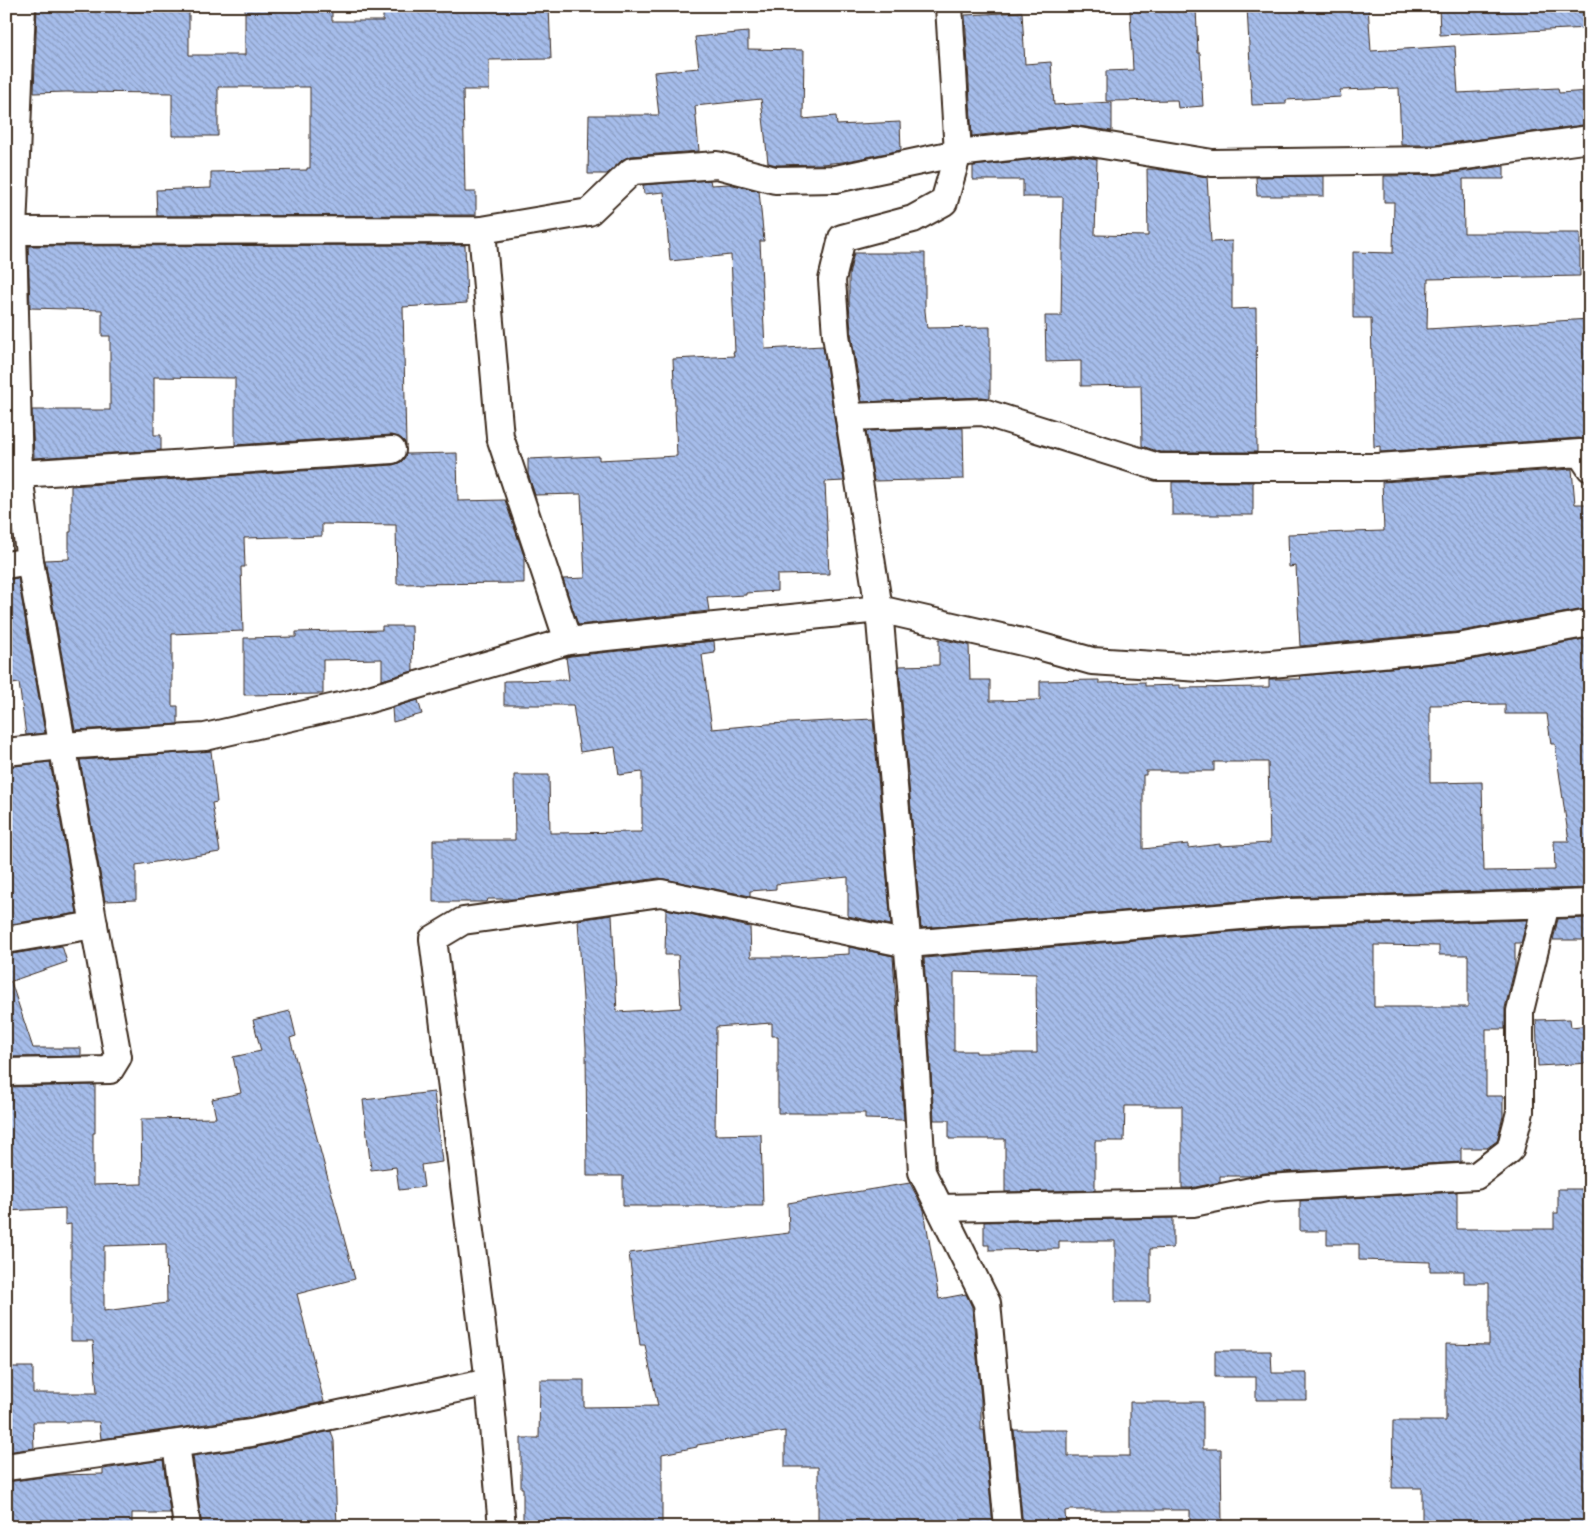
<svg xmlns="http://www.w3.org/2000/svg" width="1596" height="1533" viewBox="0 0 1596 1533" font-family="Pangolin,sans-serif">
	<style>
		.building { fill: url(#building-back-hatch); stroke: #3b2a1e; fill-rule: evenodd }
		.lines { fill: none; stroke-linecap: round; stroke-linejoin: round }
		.street-casing { stroke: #3b2a1e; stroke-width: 30 }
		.street { stroke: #fff; stroke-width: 26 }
	</style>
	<defs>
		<pattern id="building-back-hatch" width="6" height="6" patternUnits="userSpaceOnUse" patternTransform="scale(1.25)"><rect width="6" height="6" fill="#a6bdeb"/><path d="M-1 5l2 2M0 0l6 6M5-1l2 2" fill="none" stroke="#889abe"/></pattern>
	</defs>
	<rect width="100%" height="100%" fill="#fff"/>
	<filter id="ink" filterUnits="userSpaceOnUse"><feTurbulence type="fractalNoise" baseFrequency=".02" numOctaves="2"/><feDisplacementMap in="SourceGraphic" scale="10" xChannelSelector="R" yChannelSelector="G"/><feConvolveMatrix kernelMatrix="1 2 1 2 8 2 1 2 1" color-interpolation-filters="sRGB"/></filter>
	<g filter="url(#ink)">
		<g class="building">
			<path d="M37,6H57V8L189,6V55H245V6H332V21H383V6H549L551,59L489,60V90H463L465,192H476V215L157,216L156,190L211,188V172L307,170V168H310V87H218V136H172V93L66,92L34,93Z"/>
			<path d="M1247,6H1368L1371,51L1455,46L1458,93L1558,88L1559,93L1590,91V124L1435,145H1401L1399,88L1340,90L1341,97L1286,100V104L1252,105Z"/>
			<path d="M1439,6H1590V28L1440,35Z"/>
			<path d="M1196,8L1198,53H1200L1203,106L1178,108L1177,100L1106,101V71L1133,70L1130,10Z"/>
			<path d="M1022,12L1025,64L1051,62L1054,105L1112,102V131L1072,125L972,136L965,15Z"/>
			<path d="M748,32V49L804,50L803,119L836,116L837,125L900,122L901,150L843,162L822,164L777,165L768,163L761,99L695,106L699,151L631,156L622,160L607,174H588L589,115H659L654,72L699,68L695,37Z"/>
			<path d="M1073,155L1097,159L1095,235L1148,236L1147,169H1155L1207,177L1211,242L1232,241V309L1256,308L1257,452H1160L1142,446L1141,385L1081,386V361L1046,362L1045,316H1061L1063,197H1023V180H973V166Z"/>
			<path d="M1504,166V179H1463L1464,233H1580V276L1428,279L1427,329L1590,319V442L1586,439L1579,438L1380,452V446L1374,447L1371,318H1353V252L1393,253L1394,202H1384V176L1438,175Z"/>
			<path d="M1324,176V196H1257L1256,177Z"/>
			<path d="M710,180L711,185L729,184L759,191L764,241H760L765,349L823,346L844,481L825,482L829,574L777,575V591L746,593V595L707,597L709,611L578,625L563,579L585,578L581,494L535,495L528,474V459L599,456V460L677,456L673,359L734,356L733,352H735L731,255L670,261L664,192L644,194L643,185Z"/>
			<path d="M465,245L467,303L403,307L406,446L404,441L399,437L391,435L235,445V378L154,377V435H161V450L34,458L32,410H110V336H102V310L30,308L28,246Z"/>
			<path d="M854,253H925V311L927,328L990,327V398L982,397L862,402L851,333L849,303V275Z"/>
			<path d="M963,428L964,479L874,481L866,431Z"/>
			<path d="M406,453V454L457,453L458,501L505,500L524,556V583L397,584L396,525L322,524V536L244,538L245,567H241L243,631L172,634V706H178V724L75,730L45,560L69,559V532H71V486L393,465L401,462L405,457Z"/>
			<path d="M1572,469L1575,504H1590V608L1456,632L1300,646L1296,566L1289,567L1288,534L1384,531L1382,482Z"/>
			<rect x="1172" y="482" width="81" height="33"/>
			<path d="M18,578L45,733L26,735L19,683L6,685V580Z"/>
			<path d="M382,626H412L413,671L382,680V659L323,660V694L244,695V638L296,637V632L382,630Z"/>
			<path d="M1590,638V888L1287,897L921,928L899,666L939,665V639L969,645L970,680H990V701L1040,700V681L1099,680V683L1145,682V686L1180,685V688L1269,687V679H1301L1300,676L1459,662ZM1505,704V714H1547L1551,744H1555L1569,841H1554L1555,870L1484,871L1482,782L1430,783V705ZM1214,762H1268L1270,843L1220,846V844L1188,848V844L1143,849V775H1146V771H1214Z"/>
			<path d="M714,641L715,653L702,655L712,729L768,724L873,719L891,925L848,916V877L776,884V889L750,891V896L659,878L515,899H488L487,902H433V840H515L514,775H549L550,833L642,832V772L619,775L615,747L580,752L573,705H504V681L569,680L566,657L571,656Z"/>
			<path d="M418,700L422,714L393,722L392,708Z"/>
			<path d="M211,751L217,802L212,803L220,852L136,865V900L105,901L80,760Z"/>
			<path d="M50,762L77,913L6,925V767Z"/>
			<path d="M666,909L750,927L751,957H790L849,954V947L893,956L904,1120L865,1119V1113H778V1036H772V1023L716,1027L715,1135L761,1134L763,1206H623V1176H587L586,1047L578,920L612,915L617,1012L681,1008L678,955H665Z"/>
			<path d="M1590,918V940H1553L1558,919Z"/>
			<path d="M1527,920L1521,943H1515V967L1505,1008V1029H1486V1096H1503V1116L1497,1141L1487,1148H1461V1162L1265,1173L1249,1176H1220V1182L1191,1188H1182V1106H1125L1124,1141H1095V1190L1005,1192V1139H949V1120H934L924,958L1289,927ZM1374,945L1439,946V955H1468V1007H1374ZM954,972L1036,974L1037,1053H976V1051H954Z"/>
			<path d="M62,946L67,962L6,983L11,982L33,1048H81V1056L6,1057V955Z"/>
			<path d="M290,1011L296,1036L290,1038L355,1279L297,1294L324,1402L248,1418L101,1439L99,1422H33L34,1448L6,1452V1367H33V1393H97L93,1341H71V1224L65,1225V1208L6,1211V1087L95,1085V1133H93V1185L142,1184L141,1119L216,1118L212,1099L241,1093L233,1057L261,1051L253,1020ZM166,1244L167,1303L104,1311V1246Z"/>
			<path d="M1570,1019L1571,1027L1590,1025V1063L1538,1066L1536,1020Z"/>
			<path d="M434,1092L442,1162L421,1165L424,1187L399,1190L396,1167L371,1170L363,1100Z"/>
			<path d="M910,1183L924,1210L939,1299L966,1294L972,1307L981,1399V1430H984L993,1527H948V1524H818V1467H785V1431L697,1445V1447L662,1454V1527H523V1488H521V1438H539L540,1380H584V1407L658,1406L645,1345H640L629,1253L789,1233L788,1203Z"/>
			<path d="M1558,1189H1590V1527H1422V1488H1392L1393,1421H1446V1344L1489,1345V1283H1464V1271H1430V1262L1359,1260V1244H1327V1231H1300V1201L1457,1192V1229H1554V1213H1558Z"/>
			<path d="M1173,1218V1248L1150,1249V1302H1115V1241H1059V1249L989,1250V1245H984V1222Z"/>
			<path d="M1215,1351H1271L1272,1373H1307V1400H1256V1377H1215Z"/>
			<path d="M1130,1402H1203V1449H1221L1222,1523H1190V1510H1071L1065,1511L1066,1527H1023L1014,1430H1068V1456H1130Z"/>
			<path d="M331,1431L334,1441L337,1527H202L193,1456L253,1448Z"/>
			<path d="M163,1460L170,1513H132V1527H11L10,1509H7V1482L58,1475L103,1474V1469Z"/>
		</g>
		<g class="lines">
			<defs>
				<g id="street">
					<path d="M949,6L958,153L944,202L913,219L842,238L832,280L836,335L879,609L911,986L922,1172L987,1303L1008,1527"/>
					<path d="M482,230L500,437L568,641"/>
					<path d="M13,231L482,230L589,212L632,171L717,165L775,180L836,179L958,153L1073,140L1212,163L1436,160L1590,139"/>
					<path d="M849,417L983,412L1158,467H1378L1580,453L1590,468"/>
					<path d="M19,474L392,450"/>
					<path d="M6,565L30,561"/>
					<path d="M6,752L62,746L205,737L366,700L568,641L879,609L1035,645L1092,661L1216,669L1458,647L1590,623"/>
					<path d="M6,940L94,925L30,561L19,474L13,231L22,6"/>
					<path d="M6,1072L110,1070L118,1057L94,925"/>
					<path d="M940,1208L1193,1203L1266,1188L1476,1176L1510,1150L1520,1112V1011L1546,904"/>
					<path d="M489,1382L502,1527"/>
					<path d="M176,1444L187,1527"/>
					<path d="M6,1467L251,1433L489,1382L433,939L463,921L661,893L908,944L1288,912L1590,903"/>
				</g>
			</defs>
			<use href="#street" class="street-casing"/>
			<use href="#street" class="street"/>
		</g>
	</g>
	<rect width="1596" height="1533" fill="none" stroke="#fff" stroke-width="25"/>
	<rect x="12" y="12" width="1571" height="1508" fill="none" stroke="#3b2a1e" stroke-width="2" filter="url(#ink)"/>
</svg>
